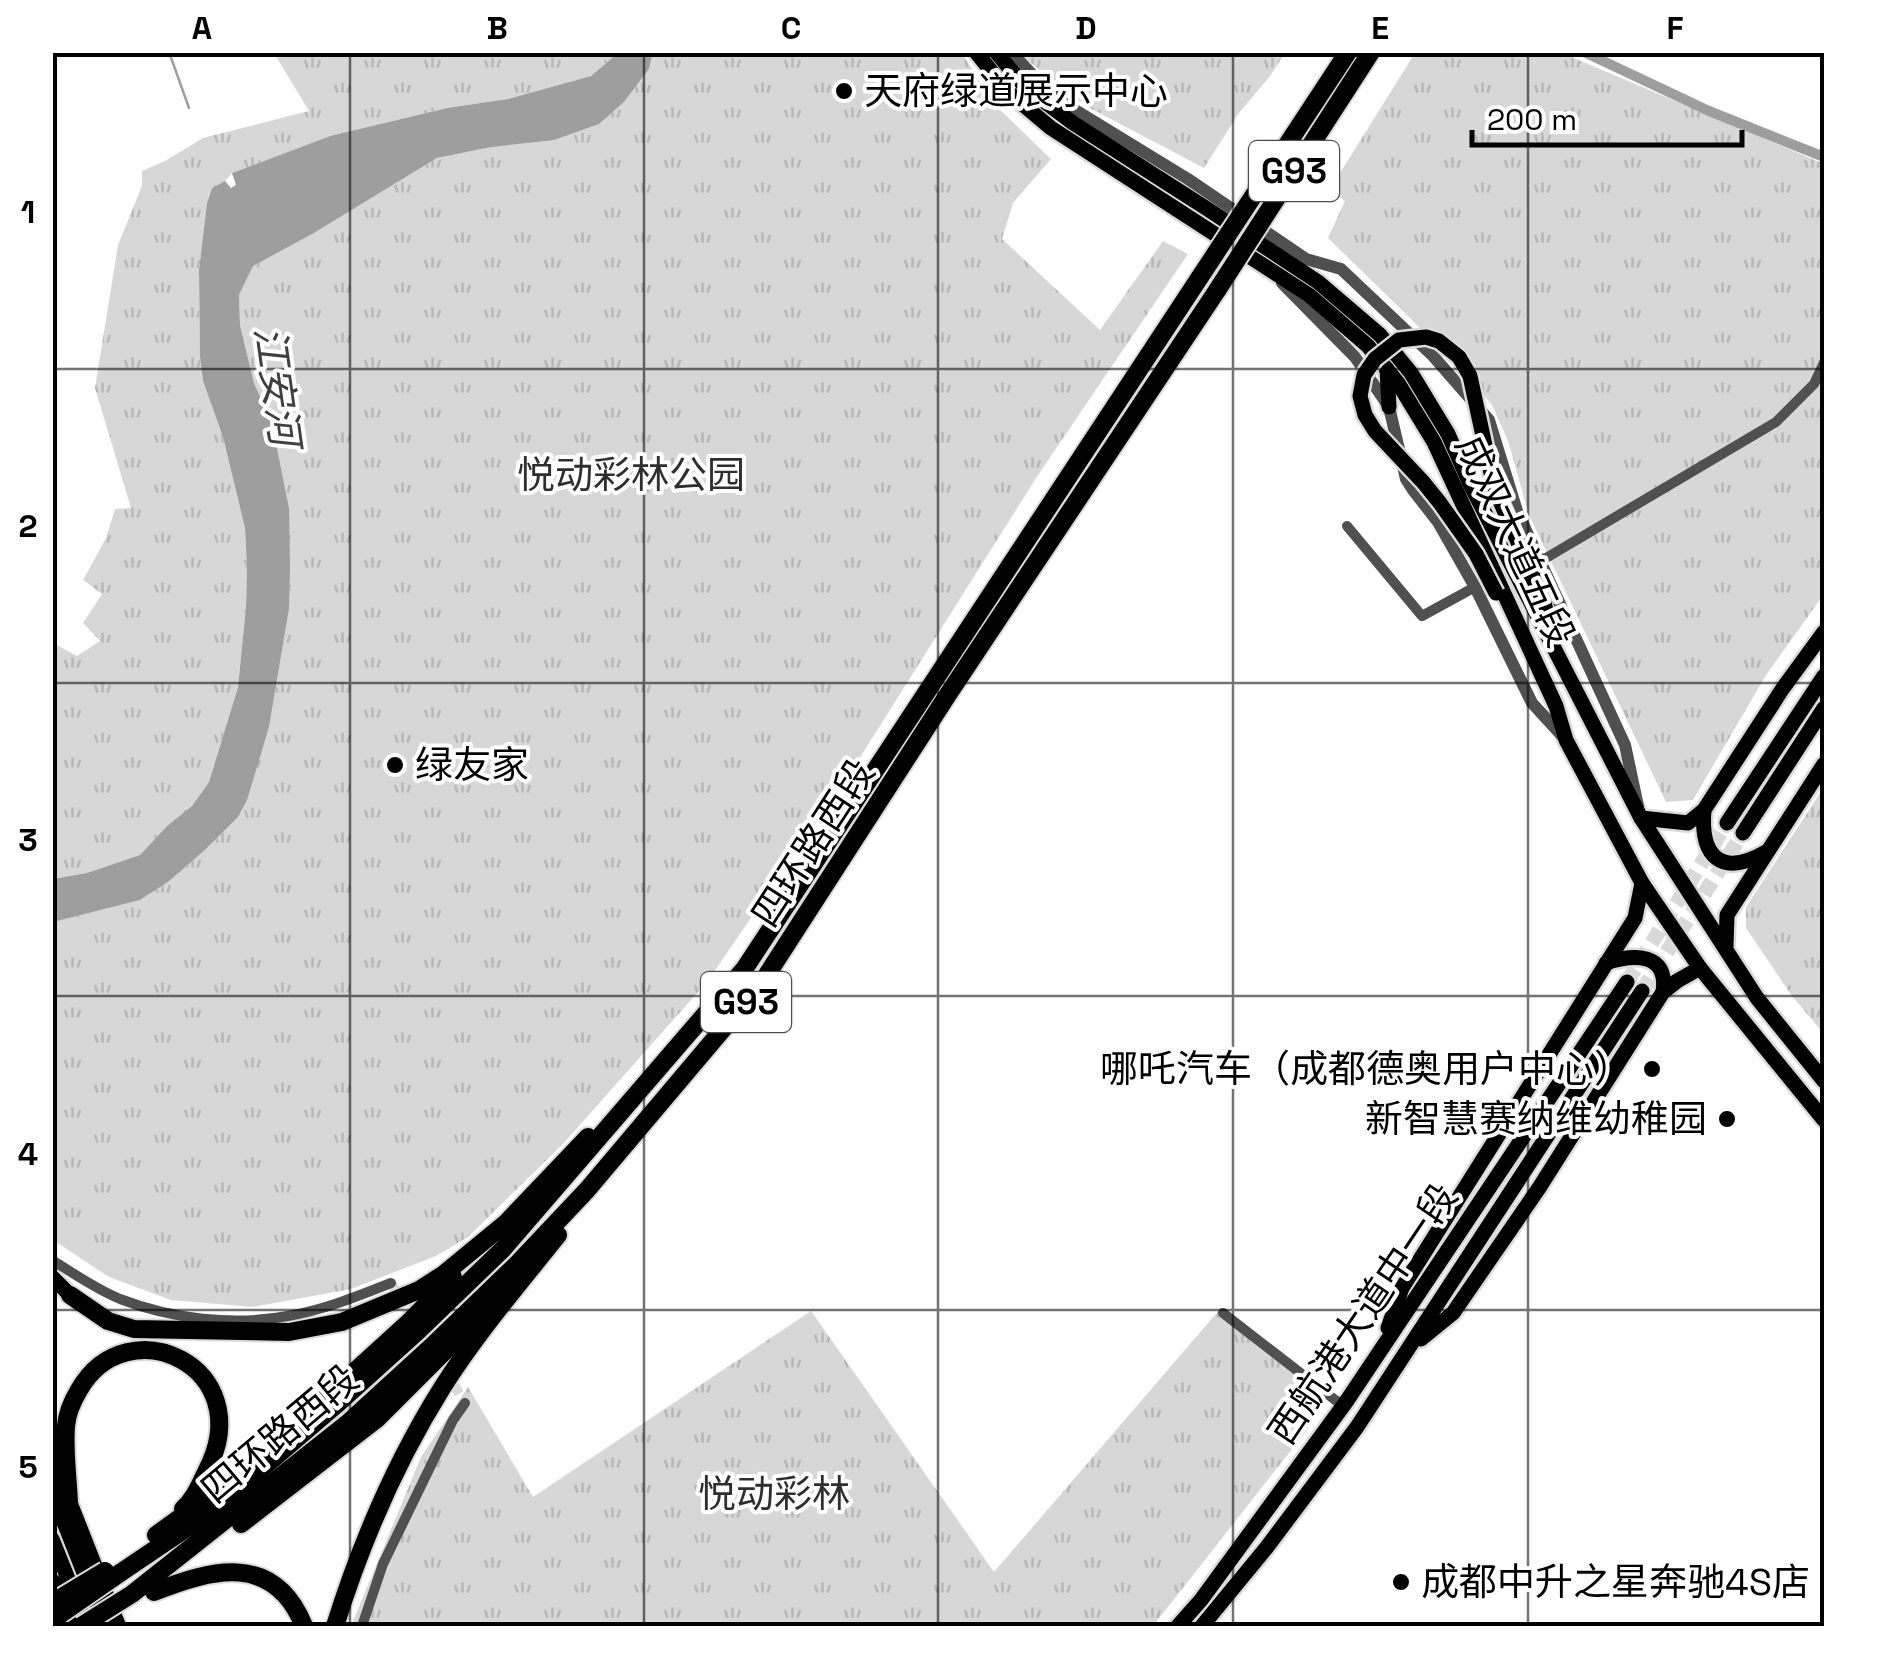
<svg xmlns="http://www.w3.org/2000/svg" width="1877" height="1679" viewBox="0 0 1877 1679" font-family="'Space Grotesk','Noto Sans SC',sans-serif">
	<style>
		.grass { fill: url(#grass-tufts) }
		.water { fill: #9e9e9e }
		.lines { fill: none; stroke-linecap: round; stroke-linejoin: round }
		.stream { stroke: #9e9e9e; stroke-width: 2.5 }
		.canal { stroke: #9e9e9e; stroke-width: 10 }
		.minor-tunnel { stroke: #d9d9d9; stroke-width: 10; stroke-dasharray: 10 5; stroke-linecap: butt }
		.primary-tunnel { stroke: #d9d9d9; stroke-width: 15; stroke-dasharray: 15 8; stroke-linecap: butt }
		.primary-casing { stroke: #dbdbdb; stroke-width: 20 }
		.motorway-casing { stroke: #dbdbdb; stroke-width: 22 }
		.minor { stroke: #505050; stroke-width: 10 }
		.tertiary { stroke: #505050; stroke-width: 12 }
		.primary { stroke: #000; stroke-width: 15 }
		.motorway { stroke: #000; stroke-width: 18 }
		.primary-bridge-casing { stroke: #dbdbdb; stroke-width: 20; stroke-linecap: butt }
		.motorway-bridge-casing { stroke: #dbdbdb; stroke-width: 22; stroke-linecap: butt }
		.primary-bridge { stroke: #000; stroke-width: 15 }
		.motorway-bridge { stroke: #000; stroke-width: 18 }
		.grid { fill: none; stroke: #000; stroke-width: 2.5; stroke-opacity: 0.55 }
		.poi-dot { fill: #000; stroke: #fff; stroke-width: 4 }
		.labels { text-anchor: middle; dominant-baseline: central; stroke-width: 8; stroke-linejoin: round; paint-order: stroke }
		.shield { fill: #fff; stroke: #4c4c4c; stroke-width: 2.5 }
		.shield-label { font-size: 35px; font-weight: bold; fill: #000 }
		.poi-label { font-size: 38px; fill: #000; stroke: #fff; text-anchor: start }
		.park-label { font-size: 38px; fill: #2e2e2e; stroke: #fff }
		.street-label { font-size: 38px; fill: #000; stroke: #fff }
		.water-label { font-size: 40px; font-style: italic; fill: #3f3f3f; stroke: #fff }
		.neatline { fill: none; stroke: #000; stroke-width: 4 }
		.grid-label { font-size: 32px; text-anchor: middle; font-weight: bold; fill: #000 }
	</style>
	<defs>
		<pattern id="grass-tufts" width="24" height="20" patternUnits="userSpaceOnUse" patternTransform="scale(2.5)"><rect width="24" height="20" fill="#d7d7d7"/><path d="M3 7l-1-3M5 7V3M7 7l1-3M15 17l-1-3M17 17v-4M19 17l1-3" fill="none" stroke="#b7b7b7"/></pattern>
	</defs>
	<rect width="100%" height="100%" fill="#fff"/>
	<g class="grass">
		<path d="M654,52L962,53L994,104L1051,159L1013,203L1002,239L1100,330L1163,241L1188,254L1038,475L854,767L707,982L562,1145L468,1237L436,1256L351,1289L252,1307L171,1300L109,1277L53,1240L52,922L140,900L168,882L205,850L238,817L269,727L289,609V508L272,423L254,383L240,325L239,295L253,266L314,233L437,158L599,124L624,102L649,69Z"/>
		<path d="M274,53H618L591,76L508,99L447,108L330,136L232,173L225,181L212,188L207,203L199,270L200,357L203,381L223,437L245,528L247,568L246,607L238,687L209,782L192,806L167,826L140,855L87,873L53,879V643L77,656L100,641L83,623L102,594L83,580L106,538L115,509L131,508L95,388L118,245L142,186V171L165,161L203,138L309,111Z"/>
		<path d="M1018,53H1285L1270,76L1239,113L1204,168L1086,106Z"/>
		<path d="M1415,53H1562L1824,164V594L1766,675L1693,800L1666,802L1529,515L1508,441L1492,405L1459,366L1328,238L1345,201L1330,189Z"/>
		<path d="M1824,787V1034L1792,996L1746,928V907Z"/>
		<path d="M1221,1308L1326,1401L1307,1430L1153,1626H351L421,1457L468,1387L533,1497L811,1311L994,1572Z"/>
	</g>
	<path class="water" d="M618,53H653L649,69L624,102L599,124L554,140L491,147L437,158L314,233L253,266L239,295L240,325L254,383L272,423L289,508L290,567L289,609L269,727L247,800L238,817L205,850L168,882L140,900L53,922V879L87,873L140,855L167,826L192,806L209,782L238,687L246,607L247,568L245,528L223,437L203,381L200,357L199,270L207,203L212,188L225,181L231,188L236,185L232,173L330,136L447,108L508,99L591,76Z"/>
	<g class="lines">
		<path class="stream" d="M169,52L189,108"/>
		<path class="canal" d="M1584,52L1709,111L1824,157"/>
		<path class="minor-tunnel" d="M391,1283L465,1403"/>
		<g class="primary-tunnel">
			<path d="M1627,982L1727,823"/>
			<path d="M1642,991L1743,833"/>
		</g>
		<defs>
			<g id="primary">
				<path d="M976,52L1008,92L1051,128L1309,295L1368,346L1398,383L1434,442L1556,706L1566,740L1642,883L1700,968L1824,1120"/>
				<path d="M996,52L1025,87L1073,123L1209,210L1318,282L1380,335L1411,373L1448,434L1470,484L1641,818L1757,998L1824,1081"/>
				<path d="M1387,369L1389,407"/>
				<path d="M1527,563L1539,586L1551,627"/>
				<path d="M1704,810C1700,858 1722,877 1766,852"/>
				<path d="M1641,818L1688,823L1704,810L1783,688L1824,632"/>
				<path d="M1727,823L1824,676"/>
				<path d="M1743,833L1824,708"/>
				<path d="M1726,946L1727,915L1824,764"/>
				<path d="M1606,963C1633,954 1669,952 1663,992"/>
				<path d="M52,1277L70,1295"/>
				<path d="M1388,1328L1402,1288L1635,918L1642,883"/>
				<path d="M1421,1339L1453,1313L1539,1188L1663,992L1677,981L1700,968"/>
				<path d="M52,1492L105,1626"/>
				<path d="M52,1539L87,1626"/>
				<path d="M1178,1626L1201,1600L1346,1402L1627,982"/>
				<path d="M1202,1626L1267,1547L1357,1427L1642,991"/>
			</g>
			<g id="motorway">
				<path d="M70,1295L108,1321L134,1329L289,1332L342,1322L419,1290L444,1274L506,1223L588,1137"/>
				<path d="M308,1414L408,1323L453,1277"/>
				<path d="M52,1461L117,1626"/>
				<path d="M69,1503C68,1478 64,1451 66,1426C67,1413 73,1400 79,1390C127,1305 260,1367 207,1470C200,1484 195,1498 183,1509"/>
				<path d="M241,1524L377,1419L506,1290"/>
				<path d="M156,1535L232,1480"/>
				<path d="M120,1573L212,1511L336,1405L418,1331L503,1249L745,968L1200,277"/>
				<path d="M52,1582L71,1626"/>
				<path d="M154,1592C212,1569 274,1552 304,1626"/>
				<path d="M132,1594L349,1422L431,1347L518,1263L587,1190L761,984L947,696L1218,289"/>
				<path d="M335,1626C361,1543 395,1463 442,1388C476,1334 518,1285 558,1235"/>
			</g>
		</defs>
		<use href="#primary" class="primary-casing"/>
		<use href="#motorway" class="motorway-casing"/>
		<g class="minor">
			<path d="M1347,526L1422,616L1475,587"/>
			<path d="M1541,561L1776,422L1814,384L1824,363"/>
			<path d="M52,1260C74,1274 96,1289 120,1299C172,1319 233,1326 288,1316C324,1310 358,1296 391,1283"/>
			<path d="M1223,1313L1343,1406"/>
			<path d="M362,1626L383,1564L453,1420L465,1403"/>
		</g>
		<g class="tertiary">
			<path d="M1011,52L1044,87L1072,108L1188,179L1306,259L1341,269L1433,356L1489,420L1517,511L1625,745L1638,806"/>
			<path d="M1282,283L1355,357L1389,407L1406,479L1413,490L1438,522L1475,587L1532,703L1565,739"/>
		</g>
		<use href="#primary" class="primary"/>
		<use href="#motorway" class="motorway"/>
		<defs>
			<path id="primary-bridge" d="M1496,593L1476,554L1440,503L1423,482L1375,431L1365,415L1360,396L1364,375L1375,359L1399,340L1426,337L1439,341L1459,357L1470,376L1494,487L1527,563"/>
			<g id="motorway-bridge">
				<path d="M1200,277L1348,52"/>
				<path d="M1218,289L1371,52"/>
				<path d="M52,1603L105,1571"/>
				<path d="M52,1620L120,1573"/>
				<path d="M81,1626L132,1594"/>
			</g>
		</defs>
		<use href="#primary-bridge" class="primary-bridge-casing"/>
		<use href="#motorway-bridge" class="motorway-bridge-casing"/>
		<use href="#primary-bridge" class="primary-bridge"/>
		<use href="#motorway-bridge" class="motorway-bridge"/>
	</g>
	<path class="grid" d="M350,52V1626M644,52V1626M938,52V1626M1233,52V1626M1528,52V1626M52,369H1824M52,683H1824M52,996H1824M52,1310H1824"/>
	<g class="poi-dot">
		<circle cx="844" cy="91" r="10"/>
		<circle cx="395" cy="765" r="10"/>
		<circle cx="1652" cy="1069" r="10"/>
		<circle cx="1727" cy="1119" r="10"/>
		<circle cx="1401" cy="1582" r="10"/>
	</g>
	<g class="labels">
		<g class="shield">
			<rect x="1249" y="141" width="90" height="60" rx="8"/>
			<rect x="701" y="972" width="90" height="60" rx="8"/>
		</g>
		<g class="shield-label">
			<text x="1294" y="171">G93</text>
			<text x="746" y="1002">G93</text>
		</g>
		<g class="poi-label">
			<text x="864" y="91">天府绿道展示中心</text>
			<text x="415" y="765">绿友家</text>
			<text x="1632" y="1069" text-anchor="end">哪吒汽车（成都德奥用户中心）</text>
			<text x="1707" y="1119" text-anchor="end">新智慧赛纳维幼稚园</text>
			<text x="1421" y="1582">成都中升之星奔驰4S店</text>
		</g>
		<g class="park-label">
			<text x="631" y="475">悦动彩林公园</text>
			<text x="774" y="1494">悦动彩林</text>
		</g>
		<g class="street-label">
			<text transform="translate(1515 541) rotate(65)">成双大道五段</text>
			<text transform="translate(813 843) rotate(-57)">四环路西段</text>
			<text transform="translate(1363 1314) rotate(-56)">西航港大道中一段</text>
			<text transform="translate(280 1434) rotate(-40)">四环路西段</text>
		</g>
		<g class="water-label">
			<text transform="translate(277 386) rotate(82)">江安河</text>
		</g>
	</g>
	<rect width="1877" height="1679" fill="none" stroke="#ffffff" stroke-width="110"/>
	<path d="M1472 130v15h270v-15" fill="none" stroke="#000000" stroke-width="5"/>
	<text x="1487" y="130" font-size="30" fill="#000000" stroke="#ffffff" stroke-width="8" paint-order="stroke">200 m</text>
	<rect x="55" y="55" width="1767" height="1569" class="neatline"/>
	<g class="grid-label">
		<text x="202" y="39">A</text>
		<text x="497" y="39">B</text>
		<text x="791" y="39">C</text>
		<text x="1086" y="39">D</text>
		<text x="1380" y="39">E</text>
		<text x="1675" y="39">F</text>
		<text x="28" y="223">1</text>
		<text x="28" y="537">2</text>
		<text x="28" y="851">3</text>
		<text x="28" y="1165">4</text>
		<text x="28" y="1478">5</text>
	</g>
</svg>
